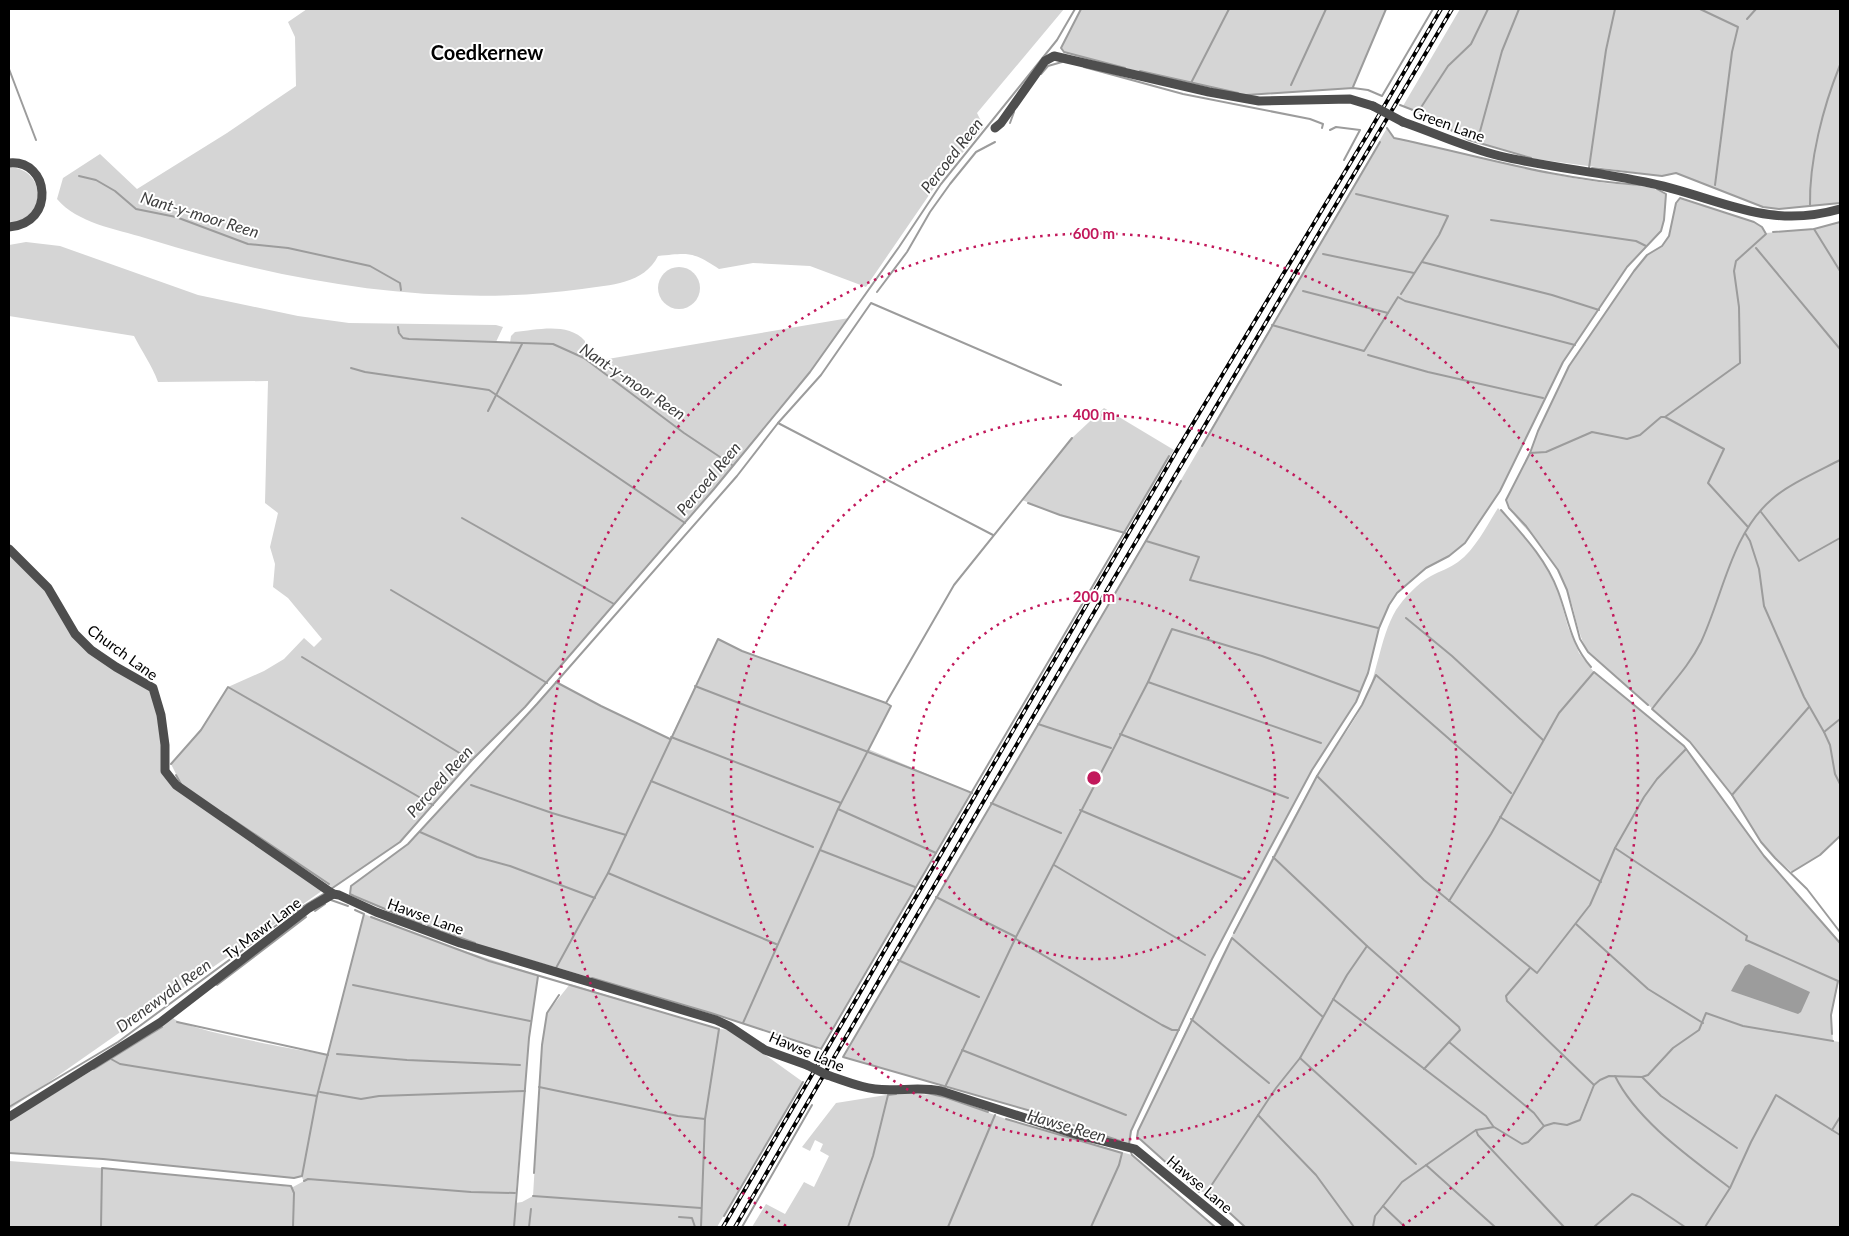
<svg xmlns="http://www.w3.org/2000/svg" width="1849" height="1236" viewBox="0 0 1849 1236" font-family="Lato,sans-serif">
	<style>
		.green { fill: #d5d5d5 }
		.water { fill: #9c9c9c }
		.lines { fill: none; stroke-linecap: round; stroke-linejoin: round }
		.stream { stroke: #9c9c9c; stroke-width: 2 }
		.minor { stroke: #4e4e4e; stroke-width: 9 }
		.rail-casing { stroke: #000; stroke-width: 4 }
		.rail { stroke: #fff; stroke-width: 2; stroke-dasharray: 5.5; stroke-linecap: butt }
		.minor-bridge { stroke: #4e4e4e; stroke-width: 9 }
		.ring { fill: none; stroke: #c2185b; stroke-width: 2.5; stroke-dasharray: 2.5 5 }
		.labels { text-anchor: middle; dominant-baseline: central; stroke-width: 4; stroke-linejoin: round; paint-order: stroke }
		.street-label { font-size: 15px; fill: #000; stroke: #fff }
		.water-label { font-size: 16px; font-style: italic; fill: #3d3d3d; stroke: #fff }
		.district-label { font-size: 20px; font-weight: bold; fill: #000; stroke: #fff }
		.centre { fill: #c2185b; stroke: #fff; stroke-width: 2.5 }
		.ring-label { font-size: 15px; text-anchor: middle; font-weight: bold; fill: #c2185b; stroke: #fff; stroke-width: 4; stroke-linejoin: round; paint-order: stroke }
	</style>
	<rect width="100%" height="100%" fill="#fff"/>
	<g class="green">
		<path d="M307,9H1064L977,113L984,127L938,182L866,287L810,266L753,263L719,269C692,251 689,253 658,256C644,284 610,285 582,289C436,309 285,282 145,238C116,229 77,223 57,199L63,178L100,154L137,189L227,133L296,86L295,37L288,22Z"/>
		<path d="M1081,9H1386L1353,88L1247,95L1125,68L1064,52L1061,48Z"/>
		<path d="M1460,9H1840V203L1779,209L1763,207L1676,173L1662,176L1536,159L1469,140L1403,106Z"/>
		<path d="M1387,128L1394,138C1462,152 1530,172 1599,182C1621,186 1646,182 1666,194L1664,220L1661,231L1627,267L1563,362L1500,491L1465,543L1449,556L1426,568L1397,593L1389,605L1379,628L1368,673L1356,702L1312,770L1268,852L1212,959L1131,1131L1130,1145L1031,1111L843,1057Z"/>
		<path d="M9,167C48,169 47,222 9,222Z"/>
		<path d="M1680,198L1754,222L1762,227L1766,233L1814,229L1840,222V836L1820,855L1792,872L1775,858L1761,842L1732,795L1690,742L1588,652C1580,638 1577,624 1573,608C1567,588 1558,569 1546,552C1535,536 1512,518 1506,500L1530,453L1538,431L1569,366L1634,271L1647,255L1662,246L1669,236L1676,203Z"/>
		<path d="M26,242L60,246L198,295L298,316L349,323L496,325L503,327L496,342L510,343L511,336L515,332C537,330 568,322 585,341L584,358L590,362L849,318L810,372L714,489L525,707L472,760L400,842L333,888L181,784L171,764L201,729L228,687L264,671L284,659L304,638L314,647L322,639L288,598L273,587L275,564L270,547L278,513L265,503L268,381L158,382C152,365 142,352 134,336L9,316V245Z"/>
		<circle cx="679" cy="288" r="21"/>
		<path d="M1104,408L1174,450L1125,533L1060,515L1022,500L1072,438Z"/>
		<path d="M1498,508L1534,548L1546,567L1558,591L1568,627L1579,653L1594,672L1684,746L1764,856L1840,943V976L1831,1015L1833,1041L1840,1042V1227H1245L1207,1192H1199L1137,1137L1138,1131C1195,1011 1251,891 1317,776C1331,752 1349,731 1362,706C1378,676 1379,639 1396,610C1404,598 1418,583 1431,576C1440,571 1450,568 1458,562C1475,550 1487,525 1498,508Z"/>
		<path d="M9,549L48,588L75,634L153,688L165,771L176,785L326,888L9,1110Z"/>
		<path d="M718,639L742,651L886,703L891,706L868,749L972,793L821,1049L711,1013L483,946L393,913L350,894L351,886L408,844L556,682L601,706L670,739Z"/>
		<path d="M364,914L428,939L538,975L529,1038L515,1203L522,1202L533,1196L542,1045L547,1013L570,984L719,1029L731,1030L803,1082L717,1227H9V1161L102,1168L293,1187L304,1181L301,1176L294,1178L103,1159L9,1153V1121L152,1034L173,1018C185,1030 304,1051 328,1055Z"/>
		<path d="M905,1092L945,1097L1006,1119L1132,1155L1215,1227H752L766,1204L785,1214L804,1182L814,1187L829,1156L820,1151L823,1144L815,1140L810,1151L802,1147L836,1103Z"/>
	</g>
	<path class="water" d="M1749,964L1810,992L1801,1012L1798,1014L1731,991L1745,966Z"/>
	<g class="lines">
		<g class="stream">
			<path d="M1081,9L1061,48L1064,52L1125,68"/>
			<path d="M1700,9L1738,27L1732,52L1715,185"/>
			<path d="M1747,19L1756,9"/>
			<path d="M1084,67L1183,94L1310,119L1323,124L1322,128"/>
			<path d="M9,69L36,140"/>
			<path d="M1140,71L1238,93"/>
			<path d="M1041,74L1048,66L1062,62"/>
			<path d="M1191,83L1229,9"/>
			<path d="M1291,85L1326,9"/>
			<path d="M1353,87L1386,9"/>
			<path d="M1247,95L1353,88L1368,90L1382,96L1433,9"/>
			<path d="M1400,105L1418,112L1469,140L1531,158"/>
			<path d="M1418,112L1448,66L1471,44L1488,9"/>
			<path d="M1010,123L1014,112"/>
			<path d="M1387,128L1394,138C1476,155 1556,180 1640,185"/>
			<path d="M1330,130L1336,127L1360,130L1344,160"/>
			<path d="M1479,135L1502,51L1519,9"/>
			<path d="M1589,168L1606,50L1615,9"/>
			<path d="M1592,168L1662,176L1676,173L1763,207L1779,209L1840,203"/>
			<path d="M79,176L96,180L115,191L136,209L176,217L248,244L288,248L370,266L400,283L401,290"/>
			<path d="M1356,194L1448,216L1439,235L1401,294"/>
			<path d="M1810,206C1809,161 1823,107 1840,65"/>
			<path d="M1491,220L1636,241L1646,246"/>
			<path d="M1814,229L1840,271"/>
			<path d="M1773,232L1814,229L1840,222"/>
			<path d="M1756,248L1840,349"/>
			<path d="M1323,254L1414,273"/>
			<path d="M1422,262L1552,295L1599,310"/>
			<path d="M1303,291L1388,313"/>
			<path d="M877,292L907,252L930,212L950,184L976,152L995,142"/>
			<path d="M1272,325L1364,351L1398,297L1405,301L1575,345"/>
			<path d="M398,327L399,333L403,338L409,339L553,344L584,358L684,433L732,465"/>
			<path d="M1368,355L1428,372L1543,398"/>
			<path d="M351,368L365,372L489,390L685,523"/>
			<path d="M488,411L522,344"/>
			<path d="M778,423L993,535"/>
			<path d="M1202,446L1380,142"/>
			<path d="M1530,453L1546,452L1592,432L1627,439L1640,435L1661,417H1665L1724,449L1708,483L1748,527"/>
			<path d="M1840,460C1821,470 1787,485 1771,500C1731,535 1723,595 1701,642C1688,668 1669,686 1652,709L1690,742L1732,795L1761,842L1775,858L1807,889L1840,932"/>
			<path d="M1028,503L1060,515L1125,533"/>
			<path d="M1501,510C1523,535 1546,559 1558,591C1569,620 1570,643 1591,667"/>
			<path d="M1761,512L1799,561L1840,538"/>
			<path d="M462,518L614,604"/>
			<path d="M1745,533L1750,541L1759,569L1764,606L1804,697L1824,732L1830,745L1835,774L1840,784"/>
			<path d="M1146,541L1199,557L1190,580L1378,628"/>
			<path d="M391,590L547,683"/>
			<path d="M1406,618L1452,656L1543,740"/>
			<path d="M302,657L471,760"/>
			<path d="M556,682L601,706L670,739"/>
			<path d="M1148,682L1321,743"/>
			<path d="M695,686C787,722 880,755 972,793"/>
			<path d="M1648,705L1588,652L1580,639L1567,590L1558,570L1526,526L1509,508L1506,500L1530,453L1538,431L1569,366L1634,271L1647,255L1662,246L1669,236L1676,203L1680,198L1754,222L1762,227L1766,234L1736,261L1734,271L1739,307L1740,363L1665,417"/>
			<path d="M1038,724L1111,748"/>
			<path d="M1824,732L1840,719"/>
			<path d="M1120,734L1288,798"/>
			<path d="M671,737L841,803"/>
			<path d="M171,764L201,730L228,687L433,805"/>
			<path d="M176,775L181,784"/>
			<path d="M1317,776L1424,880L1537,973L1590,905L1615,848L1644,797L1657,779L1686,749"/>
			<path d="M651,781L813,847"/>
			<path d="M471,785L552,813L626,835"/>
			<path d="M1732,795L1809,707"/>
			<path d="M991,803L1061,833"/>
			<path d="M838,809L936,853"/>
			<path d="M1080,810L1243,879"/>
			<path d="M226,815L329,884"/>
			<path d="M1500,817L1601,882"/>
			<path d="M420,832L477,857L510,866L595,898"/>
			<path d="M1615,848L1747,936L1746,940L1838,981L1831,1015L1832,1034"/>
			<path d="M820,850L915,887"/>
			<path d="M1273,857L1367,946L1459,1027L1460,1030L1424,1069"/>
			<path d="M1054,865L1205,955"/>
			<path d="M1792,872L1820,855L1840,836"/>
			<path d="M608,873L776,944"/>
			<path d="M331,889L400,842L472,760L525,707L714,489L810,372L899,247L941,184L1057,40L1075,9"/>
			<path d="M936,897L1016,937"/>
			<path d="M331,900L348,906"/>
			<path d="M1449,901L1491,834L1559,713L1594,672L1684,746L1764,856L1840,943"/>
			<path d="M315,911L325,904"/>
			<path d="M371,917L489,961L719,1029L705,1119L701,1227"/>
			<path d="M421,924L354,896L350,894L351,886L408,844L537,704L737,476L778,423L821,375L871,303L1061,385"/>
			<path d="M1576,924L1648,989L1703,1023"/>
			<path d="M428,926L475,943"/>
			<path d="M1234,933L1317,776L1362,705L1376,675L1511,793"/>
			<path d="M1016,939L1162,1025L1172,1030H1179"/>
			<path d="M898,960L979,997"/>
			<path d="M556,968L608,873L718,639L742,651L886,703"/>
			<path d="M1530,968L1506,996L1507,1001L1594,1085"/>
			<path d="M592,978L711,1013L821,1049L1169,456"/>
			<path d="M217,985L306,917"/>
			<path d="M353,985L530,1021"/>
			<path d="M1333,999L1486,1116L1493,1126"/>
			<path d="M1840,1018V1021"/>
			<path d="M1191,1019L1269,1083"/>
			<path d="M177,1022L328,1055"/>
			<path d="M743,1023L838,809L891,706L886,703L954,585L1072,438"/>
			<path d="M1449,1042L1534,1113L1544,1126"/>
			<path d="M962,1050L1126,1115"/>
			<path d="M337,1054L407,1060L520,1065"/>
			<path d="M1300,1058L1416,1164"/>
			<path d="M111,1059L120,1064L317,1096"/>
			<path d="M94,1069L162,1027"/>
			<path d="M1615,1076C1637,1121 1691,1158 1730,1188"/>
			<path d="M1642,1077L1661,1096L1737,1148"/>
			<path d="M539,1087L678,1116L705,1119"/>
			<path d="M945,1087L1016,937L1148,682L1172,629L1262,656L1360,692"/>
			<path d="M320,1092L361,1099L379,1096L525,1091"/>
			<path d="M926,1093L945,1097L988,1112"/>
			<path d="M9,1107L118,1042L297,910L325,893"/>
			<path d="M1258,1115L1316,1175L1354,1227"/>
			<path d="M1006,1119L1122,1153L1119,1165L1091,1227"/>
			<path d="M1476,1130L1478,1135L1564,1227"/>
			<path d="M1832,1130L1840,1117"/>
			<path d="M1120,1141L1031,1111L843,1057L1181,481"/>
			<path d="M1129,1144L1131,1131L1212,959L1268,852L1312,770L1356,702L1368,673L1379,628L1389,605L1397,593L1426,568L1449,556L1465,543L1500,491L1563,362L1627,267L1661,231L1664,220L1666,194L1657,189"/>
			<path d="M1131,1152L1132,1155L1215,1227"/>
			<path d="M9,1153L103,1159L294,1178L302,1176L317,1096L364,914L355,910"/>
			<path d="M1426,1165L1495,1227"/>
			<path d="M534,1173L542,1045L547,1013L559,995"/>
			<path d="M304,1181L308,1179L471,1192L515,1193"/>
			<path d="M1199,1192L1141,1140L1137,1137L1138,1131L1232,938L1323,1017"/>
			<path d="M533,1196L701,1208"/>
			<path d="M1383,1206L1405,1227"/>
			<path d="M724,1216L803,1082"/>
			<path d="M679,1217L692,1218L695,1227"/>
			<path d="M101,1227L102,1168L291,1186L294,1193L293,1227"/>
			<path d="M514,1227L529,1038L538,976"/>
			<path d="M529,1227L531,1209"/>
			<path d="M742,1227L812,1105"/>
			<path d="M848,1227L873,1156L888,1095L896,1094"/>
			<path d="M948,1227L995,1115"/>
			<path d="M1245,1227L1207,1192L1276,1088L1300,1058L1347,975L1367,946"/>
			<path d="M1373,1227L1375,1216L1402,1182L1476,1130L1494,1127L1522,1144L1528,1142L1544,1126L1554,1123L1567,1125L1580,1120L1594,1085L1600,1080L1609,1076L1642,1077L1648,1075L1673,1048L1699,1030L1706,1013L1743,1026L1833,1041"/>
			<path d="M1594,1227L1632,1194L1640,1197L1685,1227"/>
			<path d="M1705,1227L1730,1188L1751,1142L1776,1095L1840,1135"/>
		</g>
		<g class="minor">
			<path d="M1403,122C1435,133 1467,148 1500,156C1548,167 1597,172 1645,182C1717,196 1764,231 1840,209"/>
			<path d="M995,128L1001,123L1045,61L1054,56L1209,92L1259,101L1350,99L1373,106"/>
			<path d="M9,163C50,159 56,224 9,227"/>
			<path d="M9,549L48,588L75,634L91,650L116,667L153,688L161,715L165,745V771L176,785L333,894"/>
			<path d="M333,894L339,895L376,912L460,943L716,1020L729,1026L765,1050L807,1065"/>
			<path d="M827,1075C843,1080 858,1087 875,1089C897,1092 918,1086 941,1091L1078,1135L1135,1149L1230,1227"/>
			<path d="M9,1117L161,1022L309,908L333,894"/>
		</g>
		<defs>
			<g id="rail">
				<path d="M723,1227L1177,450L1369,132L1441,9"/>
				<path d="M735,1227L1100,602L1452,9"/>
			</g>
		</defs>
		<use href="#rail" class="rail-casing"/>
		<use href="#rail" class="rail"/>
		<g class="minor-bridge">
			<path d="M1373,106L1403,122"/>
			<path d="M807,1065L827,1075"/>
		</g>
	</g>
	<g class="ring">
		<circle cx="1094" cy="778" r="181"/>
		<circle cx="1094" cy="778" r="363"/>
		<path d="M786 1226A544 544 0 1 1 1402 1226"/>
	</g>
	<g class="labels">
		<g class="street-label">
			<text transform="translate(1449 124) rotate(20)">Green Lane</text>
			<text transform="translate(123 652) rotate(36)">Church Lane</text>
			<text transform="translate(426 916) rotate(20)">Hawse Lane</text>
			<text transform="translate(262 928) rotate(-37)">Ty Mawr Lane</text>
			<text transform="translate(807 1051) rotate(23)">Hawse Lane</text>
			<text transform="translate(1200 1184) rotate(40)">Hawse Lane</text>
		</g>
		<g class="water-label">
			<text transform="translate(951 155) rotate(-52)">Percoed Reen</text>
			<text transform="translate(200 214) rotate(17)">Nant-y-moor Reen</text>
			<text transform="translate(633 381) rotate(34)">Nant-y-moor Reen</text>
			<text transform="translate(708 478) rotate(-50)">Percoed Reen</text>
			<text transform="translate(439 781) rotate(-48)">Percoed Reen</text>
			<text transform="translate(163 995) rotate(-36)">Drenewydd Reen</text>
			<text transform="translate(1067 1125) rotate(16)">Hawse Reen</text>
		</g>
		<g class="district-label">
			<text x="487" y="52">Coedkernew</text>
		</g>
	</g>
	<circle cx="1094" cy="778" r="8" class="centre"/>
	<g class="ring-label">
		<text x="1094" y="239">600 m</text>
		<text x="1094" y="420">400 m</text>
		<text x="1094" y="602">200 m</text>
	</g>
	<rect width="1849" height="1236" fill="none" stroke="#000000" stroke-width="20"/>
</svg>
